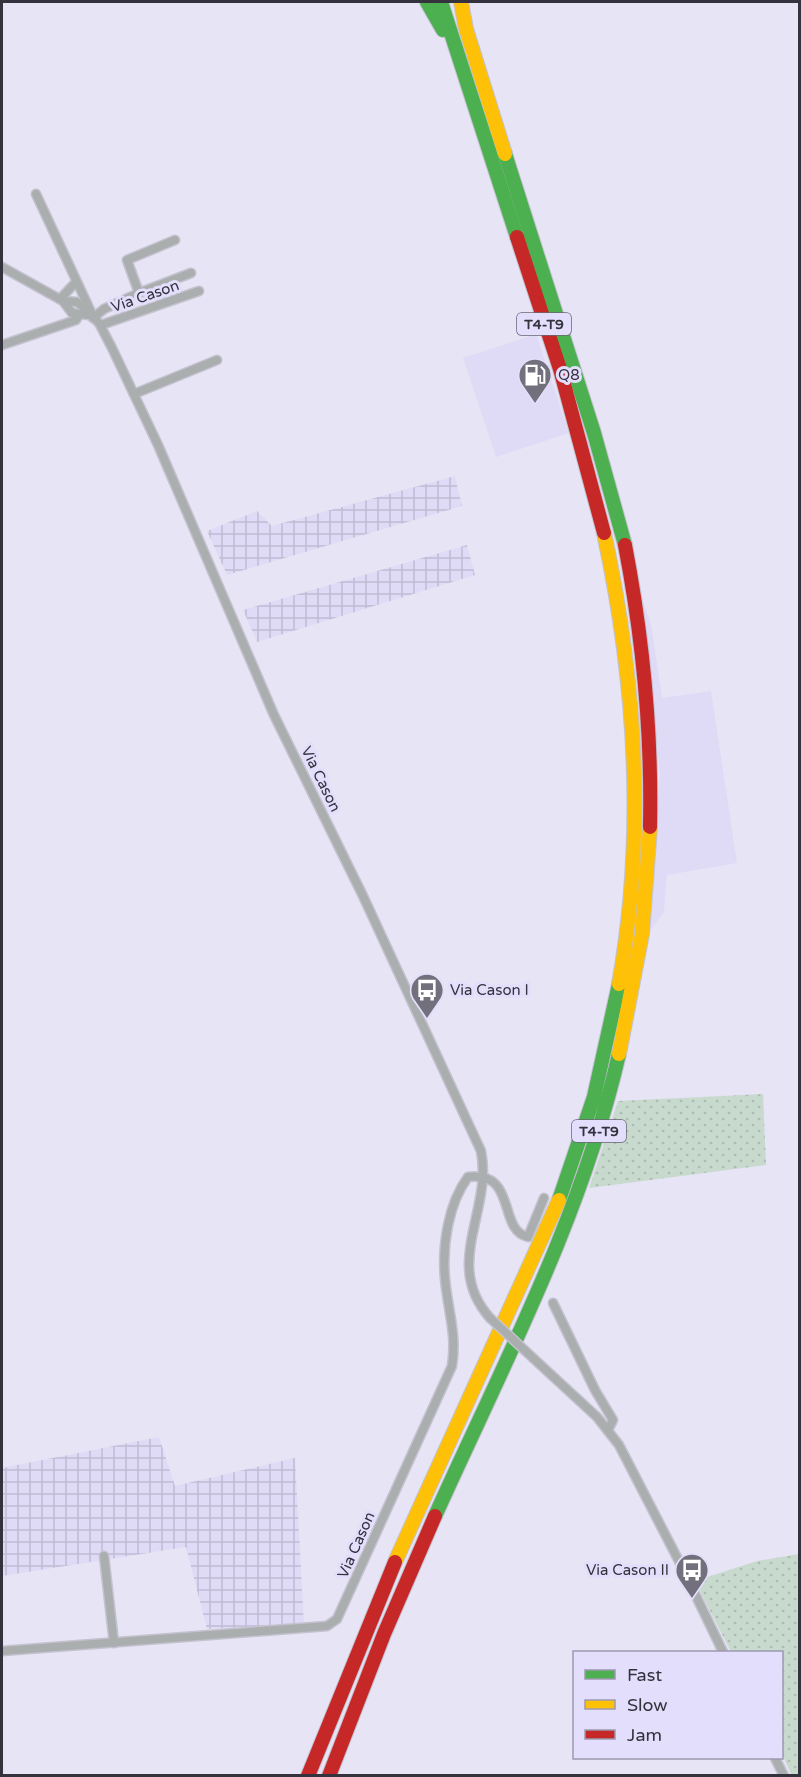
<svg xmlns="http://www.w3.org/2000/svg" width="801" height="1777" viewBox="0 0 801 1777" font-family="'Varela Round',sans-serif">
	<style>
		.built { fill: #dfdbf6 }
		.industrial { fill: url(#industrial-grid) }
		.grass { fill: url(#grass-dots) }
		.lines { fill: none; stroke-linecap: round; stroke-linejoin: round }
		.street-casing { stroke: #c4c2cf; stroke-width: 11 }
		.fast-casing { stroke: #c4c2cf; stroke-width: 16 }
		.slow-casing { stroke: #c4c2cf; stroke-width: 16 }
		.jam-casing { stroke: #c4c2cf; stroke-width: 16 }
		.street { stroke: #abaeaf; stroke-width: 8 }
		.fast { stroke: #4caf50; stroke-width: 14 }
		.slow { stroke: #ffc107; stroke-width: 14 }
		.jam { stroke: #c62828; stroke-width: 14 }
		.street-bridge-casing { stroke: #c4c2cf; stroke-width: 11; stroke-linecap: butt }
		.street-bridge { stroke: #abaeaf; stroke-width: 8 }
		.labels { text-anchor: middle; dominant-baseline: central; stroke-width: 6; stroke-linejoin: round; paint-order: stroke }
		.shield { fill: #e2defb; stroke: #686676; stroke-width: 1.5 }
		.shield-label { font-size: 14px; font-weight: bold; fill: #34323d }
		.street-label { font-size: 15px; fill: #34323d; stroke: #e2defb }
		.poi-label { font-size: 15px; fill: #34323d; stroke: #e2defb; text-anchor: start }
	</style>
	<defs>
		<pattern id="industrial-grid" width="8" height="8" patternUnits="userSpaceOnUse" patternTransform="scale(1.5)"><rect width="8" height="8" fill="#dfdbf6"/><path d="M0 4h8M4 0v8" fill="none" stroke="#c0bcd4"/></pattern>
		<pattern id="grass-dots" width="8" height="8" patternUnits="userSpaceOnUse" patternTransform="scale(1.5)"><rect width="8" height="8" fill="#c8dace"/><path d="M2 2h.1M6 6h.1" fill="none" stroke="#acbcb2" stroke-width="1.8" stroke-linecap="round"/></pattern>
	</defs>
	<rect width="100%" height="100%" fill="#e7e4f5"/>
	<g class="built">
		<path d="M536,334L569,433L496,457L463,358Z"/>
		<path d="M642,599L651,624L662,698L711,691L737,863L667,875L664,912L649,932L660,773Z"/>
	</g>
	<g class="industrial">
		<path d="M455,476L462,506L227,575L207,531L257,511L272,526Z"/>
		<path d="M467,545L475,575L257,642L243,610Z"/>
		<path d="M159,1437L175,1486L295,1458L304,1625L207,1629L186,1547L2,1576V1468Z"/>
	</g>
	<g class="grass">
		<path d="M763,1094L766,1165L589,1188L618,1101Z"/>
		<path d="M799,1554L800,1775L792,1776L782,1754V1652H731L695,1581L757,1561Z"/>
	</g>
	<g class="lines">
		<defs>
			<g id="street">
				<path d="M36,194L91,312"/>
				<path d="M2,267L63,301L72,313L89,315"/>
				<path d="M139,293L191,273"/>
				<path d="M60,299L76,282"/>
				<path d="M63,301L77,302L82,306L99,323L112,348L158,445L274,715L363,896L481,1151C493,1211 442,1264 490,1318"/>
				<path d="M93,318L104,309L139,293L127,260L175,240"/>
				<path d="M101,325L199,291"/>
				<path d="M2,345L76,320L79,315"/>
				<path d="M134,394L217,360"/>
				<path d="M553,1303L595,1390L613,1420L608,1430"/>
				<path d="M533,1358L597,1417L619,1445L682,1567L723,1652"/>
				<path d="M104,1556L114,1643"/>
				<path d="M2,1651L327,1626L337,1619L452,1366C457,1333 448,1312 445,1279C442,1246 448,1204 468,1177C518,1171 497,1230 528,1237L544,1198"/>
				<path d="M775,1758L784,1776"/>
			</g>
			<g id="fast">
				<path d="M427,2L443,30"/>
				<path d="M441,2L517,237"/>
				<path d="M505,154L594,433L625,545"/>
				<path d="M559,1200L594,1097L619,984"/>
				<path d="M435,1516C503,1365 582,1216 619,1054"/>
			</g>
			<g id="slow">
				<path d="M461,2L466,29L505,154"/>
				<path d="M604,533C636,682 646,833 619,984"/>
				<path d="M619,1054L642,934L650,827"/>
				<path d="M395,1562L559,1200"/>
			</g>
			<g id="jam">
				<path d="M517,237L560,369L604,533"/>
				<path d="M625,545C643,639 652,732 650,827"/>
				<path d="M308,1776L395,1562"/>
				<path d="M329,1776L384,1634L435,1516"/>
			</g>
		</defs>
		<use href="#street" class="street-casing"/>
		<use href="#fast" class="fast-casing"/>
		<use href="#slow" class="slow-casing"/>
		<use href="#jam" class="jam-casing"/>
		<use href="#street" class="street"/>
		<use href="#fast" class="fast"/>
		<use href="#slow" class="slow"/>
		<use href="#jam" class="jam"/>
		<defs>
			<path id="street-bridge" d="M490,1318L533,1358"/>
		</defs>
		<use href="#street-bridge" class="street-bridge-casing"/>
		<use href="#street-bridge" class="street-bridge"/>
	</g>
	<defs>
		<symbol id="fuel-pin" viewBox="-11 -11 22 30"><path d="M0 17L-7.5 6A9.5 9.5 0 1 1 7.5 6Z" fill="#73707d" stroke="#e2defb"/><path d="M-5.5-6h7V0h2V4h1.3V-2.5L3-4.5l.8-.8L6-3V5H2.5V1h-1V6h-7ZM-4.2-4.7v3.2H.2V-4.7Z" fill="#fff"/></symbol>
		<symbol id="bus-pin" viewBox="-11 -11 22 30"><path d="M0 17L-7.5 6A9.5 9.5 0 1 1 7.5 6Z" fill="#73707d" stroke="#e2defb"/><path d="M-5-6H5V4H4V6H2V4H-2V6H-4V4H-5ZM-3.5-4V0h7V-4ZM-3.5 1.2v1.5H-2V1.2ZM2 1.2v1.5H3.5V1.2Z" fill="#fff"/></symbol>
	</defs>
	<g fill-rule="evenodd">
		<use href="#fuel-pin" x="516" y="356" width="38" height="52"/>
		<use href="#bus-pin" x="408" y="971" width="38" height="52"/>
		<use href="#bus-pin" x="673" y="1551" width="38" height="52"/>
	</g>
	<g class="labels">
		<g class="shield">
			<rect x="517" y="313" width="54" height="22" rx="4.5"/>
			<rect x="572" y="1120" width="54" height="22" rx="4.5"/>
		</g>
		<g class="shield-label">
			<text x="544" y="324">T4-T9</text>
			<text x="599" y="1131">T4-T9</text>
		</g>
		<g class="street-label">
			<text transform="translate(145 296) rotate(-19)">Via Cason</text>
			<text transform="translate(321 779) rotate(64)">Via Cason</text>
			<text transform="translate(356 1545) rotate(-66)">Via Cason</text>
		</g>
		<g class="poi-label">
			<text x="558" y="375">Q8</text>
			<text x="450" y="990">Via Cason I</text>
			<text x="669" y="1570" text-anchor="end">Via Cason II</text>
		</g>
	</g>
	<rect width="801" height="1777" fill="none" stroke="#34323d" stroke-width="6"/>
	<rect x="573" y="1651" width="210" height="108" fill="#e2defb" stroke="#9c99af" stroke-width="1.5"/>
	<rect x="585" y="1670" width="30" height="9" fill="#4caf50" stroke="#9c99af" stroke-width="1.5"/>
	<text x="627" y="1681" font-size="18" fill="#34323d">Fast</text>
	<rect x="585" y="1700" width="30" height="9" fill="#ffc107" stroke="#9c99af" stroke-width="1.5"/>
	<text x="627" y="1711" font-size="18" fill="#34323d">Slow</text>
	<rect x="585" y="1730" width="30" height="9" fill="#c62828" stroke="#9c99af" stroke-width="1.5"/>
	<text x="627" y="1741" font-size="18" fill="#34323d">Jam</text>
</svg>
